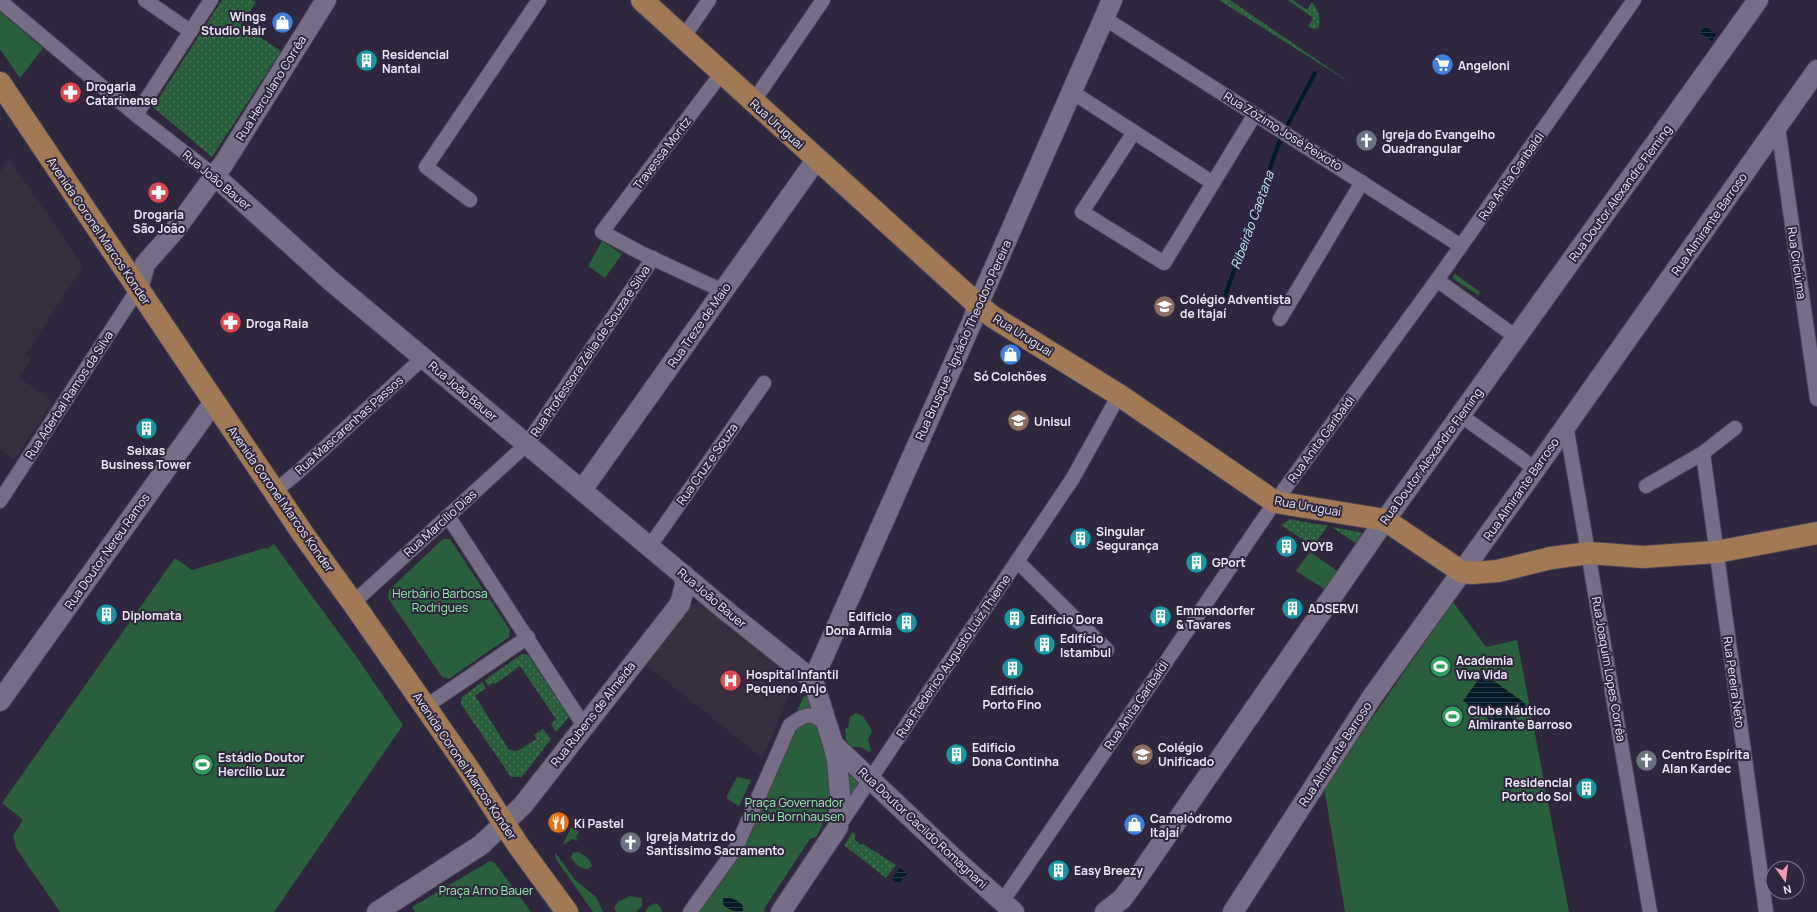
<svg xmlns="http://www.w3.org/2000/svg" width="1817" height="912" viewBox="0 0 1817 912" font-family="Manrope,sans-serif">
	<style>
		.medical { fill: #372f40 }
		.grass { fill: url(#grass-dots) }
		.green { fill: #295f3c }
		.water { fill: url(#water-rules) }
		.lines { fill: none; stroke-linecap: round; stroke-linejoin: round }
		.stream { stroke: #021a25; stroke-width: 4 }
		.street-casing { stroke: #4a4455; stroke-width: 16 }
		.secondary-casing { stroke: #4a4455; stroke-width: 22 }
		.primary-casing { stroke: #4a4455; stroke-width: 24 }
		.street { stroke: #766e87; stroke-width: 14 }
		.secondary { stroke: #766e87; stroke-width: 20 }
		.primary { stroke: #a17955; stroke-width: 22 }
		.labels { text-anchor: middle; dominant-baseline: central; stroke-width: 4; stroke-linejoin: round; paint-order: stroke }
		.poi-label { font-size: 12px; font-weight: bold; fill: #ebe7f5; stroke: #2f273d; text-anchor: start }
		.street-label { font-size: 12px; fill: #ebe7f5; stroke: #2f273d }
		.park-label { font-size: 12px; fill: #93edaf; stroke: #2f273d }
		.water-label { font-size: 13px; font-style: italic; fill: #c0e7fb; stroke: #2f273d }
	</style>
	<defs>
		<pattern id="grass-dots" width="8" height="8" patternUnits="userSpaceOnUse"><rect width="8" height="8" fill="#295f3c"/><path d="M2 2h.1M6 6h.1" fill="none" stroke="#487659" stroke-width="1.8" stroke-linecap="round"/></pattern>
		<pattern id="water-rules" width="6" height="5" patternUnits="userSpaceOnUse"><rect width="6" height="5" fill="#021a25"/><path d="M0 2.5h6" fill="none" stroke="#273b45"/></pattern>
	</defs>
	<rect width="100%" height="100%" fill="#2f273d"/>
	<g class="medical">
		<path d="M9,158L83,267L25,355L31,359L18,377L53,401L14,460L0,450V172Z"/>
		<path d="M698,602L708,608L794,679L795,682L762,758L645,664L689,606Z"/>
	</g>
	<g class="grass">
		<path d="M222,0H252L256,2L241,25L281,51L212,157L153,107Z"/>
		<path d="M1219,0H1230L1352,84Z"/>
		<path d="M1288,0H1293L1307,10L1312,2C1318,9 1322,20 1318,28L1313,29L1308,26L1313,18Z"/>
		<path d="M1290,519L1294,520L1328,526L1313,546L1281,525Z"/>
		<path d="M1332,527L1363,533L1365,534L1358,545Z"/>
		<path d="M522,654L528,655L569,717L556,732L551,724L556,719L520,666L495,684L493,683L488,686L485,680Z"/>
		<path d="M482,682L486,688L475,696L509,750L517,751L537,739L534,735L543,729L551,739L522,777H511L461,704L462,697Z"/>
		<path d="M846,771L862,781L849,801Z"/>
		<path d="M853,832L856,835L854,839L861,845L863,844L896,865L886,878L844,845Z"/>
	</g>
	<g class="green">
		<path d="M0,12L43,48L20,78L0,49Z"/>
		<path d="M602,241L622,254L605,278L588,266Z"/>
		<path d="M1455,274L1480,292L1478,295L1452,278Z"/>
		<path d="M443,539H450L510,630L509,637L449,679L442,677L388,598L389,590Z"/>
		<path d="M274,544L358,659L403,725L274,912H60L16,848L13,836L23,820L2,803L175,558L192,570L265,548L267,549Z"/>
		<path d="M1310,552L1339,572L1326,590L1296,571Z"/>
		<path d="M1453,602L1486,647L1517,640L1569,912H1345L1324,787Z"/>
		<path d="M804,696L808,698C813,715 820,729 825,745C827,751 827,759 828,766C831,795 831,812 816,837L810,839L764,909L765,912H695L792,731L798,709Z"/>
		<path d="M856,713L863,716L872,731L868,739L871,750L869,752L861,747H852L846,740L845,729L848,728L850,717Z"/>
		<path d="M737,777L751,780L739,806L727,799V796Z"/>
		<path d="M571,827L579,832L576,837L578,841L572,839L563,845Z"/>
		<path d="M555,852L575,880L596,897L603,912H593L556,859Z"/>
		<path d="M578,852C585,856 590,858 592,866L588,869C581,869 574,864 571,857L573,853Z"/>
		<path d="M490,861L495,863L531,912H415L412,907Z"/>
		<path d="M630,896L642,898V906L636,912H616L614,908L618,902Z"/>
		<path d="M656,903L661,908L662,912H645L649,906Z"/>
	</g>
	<g class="water">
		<path d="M1705,26L1716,34L1712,41L1700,33Z"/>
		<path d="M1483,673L1526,704L1506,732L1463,701Z"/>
		<path d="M900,868L907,873L899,884L892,879Z"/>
		<path d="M723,898C731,897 738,900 743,906V911C734,912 728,910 723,904Z"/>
	</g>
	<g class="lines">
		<g class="stream">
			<path d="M1288,124L1315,73"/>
			<path d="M1223,302L1281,137"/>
		</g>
		<defs>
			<g id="street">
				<path d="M145,0L190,31"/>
				<path d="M0,1L136,115L215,176"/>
				<path d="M1104,18L1461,246"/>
				<path d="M683,38L709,0"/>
				<path d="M721,74L602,232L639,252L723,291"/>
				<path d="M1072,92L1213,183L1255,114"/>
				<path d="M753,102L823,0"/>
				<path d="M136,115L211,0"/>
				<path d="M1778,127L1817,399"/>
				<path d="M1134,132L1082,212L1164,263L1213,183"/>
				<path d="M470,200L426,167L539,0"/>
				<path d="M1437,280L1516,337"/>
				<path d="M1280,319L1362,182"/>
				<path d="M1460,415L1536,469"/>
				<path d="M1566,425L1650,912"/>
				<path d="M1703,453L1766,912"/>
				<path d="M1646,486L1703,453L1735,428"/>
				<path d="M274,492L298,472L423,358"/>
				<path d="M0,501L138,289"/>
				<path d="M448,516L584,726"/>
				<path d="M650,546L764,383"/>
				<path d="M1017,561L1107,650"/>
				<path d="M353,603L527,444L653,258"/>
				<path d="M425,707L528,637"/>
				<path d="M838,827L1073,478L1119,395"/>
				<path d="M1002,902L1275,502L1437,280L1634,0"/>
				<path d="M690,912L736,848L790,725C805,714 811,711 826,724"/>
			</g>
			<g id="secondary">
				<path d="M215,176L331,281L730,614L813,680L833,744L837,760L840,794L838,827L781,912"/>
				<path d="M138,289L145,264L175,230L224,163L326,0"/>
				<path d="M582,490L816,160"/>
				<path d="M813,680L972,322L978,305L1112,0"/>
				<path d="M0,701L214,402"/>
				<path d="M833,744L960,864L1014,912"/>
				<path d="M377,912L481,845L523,805L680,604L685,585L684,575"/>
				<path d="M1105,912L1122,899L1134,883L1376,533L1758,0"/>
				<path d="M1233,912L1372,697L1542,460L1817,70"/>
			</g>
			<g id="primary">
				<path d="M642,0L978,305L993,317L1119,395L1275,502L1385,520L1462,572L1472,573L1498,571L1551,558L1589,553L1643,557L1716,552L1817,533"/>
				<path d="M0,83L303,534L353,603L468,768L518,845L567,912"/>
			</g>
		</defs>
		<use href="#street" class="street-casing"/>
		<use href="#secondary" class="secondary-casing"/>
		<use href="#primary" class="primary-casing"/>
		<use href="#street" class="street"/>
		<use href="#secondary" class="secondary"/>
		<use href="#primary" class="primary"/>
	</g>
	<defs>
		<symbol id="shop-disc" viewBox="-11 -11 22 22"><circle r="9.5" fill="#3f7fe0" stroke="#2f273d"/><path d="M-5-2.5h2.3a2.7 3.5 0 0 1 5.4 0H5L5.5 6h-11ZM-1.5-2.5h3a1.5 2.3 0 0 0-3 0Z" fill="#fff"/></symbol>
		<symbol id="building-disc" viewBox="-11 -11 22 22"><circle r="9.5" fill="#0f9aa8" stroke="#2f273d"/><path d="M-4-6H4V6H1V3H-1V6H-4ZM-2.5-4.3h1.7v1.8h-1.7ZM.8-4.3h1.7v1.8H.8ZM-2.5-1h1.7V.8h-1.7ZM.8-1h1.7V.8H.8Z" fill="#fff"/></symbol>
		<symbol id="supermarket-disc" viewBox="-11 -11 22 22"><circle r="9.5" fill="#3f7fe0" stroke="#2f273d"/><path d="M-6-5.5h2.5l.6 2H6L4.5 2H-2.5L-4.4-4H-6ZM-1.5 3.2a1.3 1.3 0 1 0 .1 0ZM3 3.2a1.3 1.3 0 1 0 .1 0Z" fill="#fff"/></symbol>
		<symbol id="pharmacy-disc" viewBox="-11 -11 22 22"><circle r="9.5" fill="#e0444e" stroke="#2f273d"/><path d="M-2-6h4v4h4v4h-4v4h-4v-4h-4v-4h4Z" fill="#fff"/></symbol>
		<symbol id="church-disc" viewBox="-11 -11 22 22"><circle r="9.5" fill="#6b7280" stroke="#2f273d"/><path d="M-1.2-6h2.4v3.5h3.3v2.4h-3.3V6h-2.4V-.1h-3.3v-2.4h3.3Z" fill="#fff"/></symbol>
		<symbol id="school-disc" viewBox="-11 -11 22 22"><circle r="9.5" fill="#8d6e63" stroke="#2f273d"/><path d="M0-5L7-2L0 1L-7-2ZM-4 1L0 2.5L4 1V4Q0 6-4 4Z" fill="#fff"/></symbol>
		<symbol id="university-disc" viewBox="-11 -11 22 22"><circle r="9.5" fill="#8d6e63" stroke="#2f273d"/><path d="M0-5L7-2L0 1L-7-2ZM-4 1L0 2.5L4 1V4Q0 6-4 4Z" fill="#fff"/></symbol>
		<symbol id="stadium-disc" viewBox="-11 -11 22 22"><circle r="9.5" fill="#2e9e5b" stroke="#2f273d"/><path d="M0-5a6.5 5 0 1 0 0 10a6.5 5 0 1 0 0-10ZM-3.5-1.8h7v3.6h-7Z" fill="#fff"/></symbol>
		<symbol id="hospital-disc" viewBox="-11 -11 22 22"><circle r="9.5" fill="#e0444e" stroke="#2f273d"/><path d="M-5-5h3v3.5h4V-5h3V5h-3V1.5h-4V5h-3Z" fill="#fff"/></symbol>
		<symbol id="restaurant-disc" viewBox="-11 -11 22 22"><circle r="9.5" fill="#e8710a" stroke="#2f273d"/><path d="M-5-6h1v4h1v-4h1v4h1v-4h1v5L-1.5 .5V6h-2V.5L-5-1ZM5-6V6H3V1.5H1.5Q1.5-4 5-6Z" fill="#fff"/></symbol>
	</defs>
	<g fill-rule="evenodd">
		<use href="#shop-disc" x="270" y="10" width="25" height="25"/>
		<use href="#building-disc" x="354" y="48" width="25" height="25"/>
		<use href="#supermarket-disc" x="1430" y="52" width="25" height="25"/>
		<use href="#pharmacy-disc" x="58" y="80" width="25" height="25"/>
		<use href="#church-disc" x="1354" y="128" width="25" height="25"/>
		<use href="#pharmacy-disc" x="146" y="180" width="25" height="25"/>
		<use href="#school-disc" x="1152" y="294" width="25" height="25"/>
		<use href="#pharmacy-disc" x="218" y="310" width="25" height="25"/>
		<use href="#shop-disc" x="998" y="342" width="25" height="25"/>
		<use href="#university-disc" x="1006" y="408" width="25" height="25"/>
		<use href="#building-disc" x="134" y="416" width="25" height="25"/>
		<use href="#building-disc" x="1068" y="526" width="25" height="25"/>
		<use href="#building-disc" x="1274" y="534" width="25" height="25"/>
		<use href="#building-disc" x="1184" y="550" width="25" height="25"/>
		<use href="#building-disc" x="1280" y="596" width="25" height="25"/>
		<use href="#building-disc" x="94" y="602" width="25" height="25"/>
		<use href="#building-disc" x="1148" y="604" width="25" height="25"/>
		<use href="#building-disc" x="1002" y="606" width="25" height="25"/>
		<use href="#building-disc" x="894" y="610" width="25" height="25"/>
		<use href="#building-disc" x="1032" y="632" width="25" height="25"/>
		<use href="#stadium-disc" x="1428" y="654" width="25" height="25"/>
		<use href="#building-disc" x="1000" y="656" width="25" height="25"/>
		<use href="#hospital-disc" x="718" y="668" width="25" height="25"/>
		<use href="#stadium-disc" x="1440" y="704" width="25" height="25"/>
		<use href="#building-disc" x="944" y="742" width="25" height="25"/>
		<use href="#school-disc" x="1130" y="742" width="25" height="25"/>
		<use href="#church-disc" x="1634" y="748" width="25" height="25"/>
		<use href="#stadium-disc" x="190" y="752" width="25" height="25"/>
		<use href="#building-disc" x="1574" y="776" width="25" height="25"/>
		<use href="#restaurant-disc" x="546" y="810" width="25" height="25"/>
		<use href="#shop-disc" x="1122" y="812" width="25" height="25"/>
		<use href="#church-disc" x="618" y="830" width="25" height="25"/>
		<use href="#building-disc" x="1046" y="858" width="25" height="25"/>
	</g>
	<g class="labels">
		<g class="poi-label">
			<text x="266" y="16" text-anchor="end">Wings<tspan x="266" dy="14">Studio Hair</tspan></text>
			<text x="382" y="54">Residencial<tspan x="382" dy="14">Nantai</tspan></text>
			<text x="1458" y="65">Angeloni</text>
			<text x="86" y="86">Drogaria<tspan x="86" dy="14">Catarinense</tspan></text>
			<text x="1382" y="134">Igreja do Evangelho<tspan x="1382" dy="14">Quadrangular</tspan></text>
			<text x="159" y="214" text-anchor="middle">Drogaria<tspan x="159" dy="14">São João</tspan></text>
			<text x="1180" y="299">Colégio Adventista<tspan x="1180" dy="14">de Itajaí</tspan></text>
			<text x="246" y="323">Droga Raia</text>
			<text x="1010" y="376" text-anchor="middle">Só Colchões</text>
			<text x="1034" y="421">Unisul</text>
			<text x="146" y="450" text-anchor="middle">Seixas<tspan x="146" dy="14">Business Tower</tspan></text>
			<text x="1096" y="531">Singular<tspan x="1096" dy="14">Segurança</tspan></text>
			<text x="1302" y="546">VOYB</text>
			<text x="1212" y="562">GPort</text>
			<text x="1308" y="608">ADSERVI</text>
			<text x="1176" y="610">Emmendorfer<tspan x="1176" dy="14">&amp; Tavares</tspan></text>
			<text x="122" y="615">Diplomata</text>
			<text x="892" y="616" text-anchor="end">Edificio<tspan x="892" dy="14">Dona Armia</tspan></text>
			<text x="1030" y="619">Edifício Dora</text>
			<text x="1060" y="638">Edifício<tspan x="1060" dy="14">Istambul</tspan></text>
			<text x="1456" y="660">Academia<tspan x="1456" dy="14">Viva Vida</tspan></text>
			<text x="746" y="674">Hospital Infantil<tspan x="746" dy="14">Pequeno Anjo</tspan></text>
			<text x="1012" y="690" text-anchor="middle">Edifício<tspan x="1012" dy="14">Porto Fino</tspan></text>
			<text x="1468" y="710">Clube Náutico<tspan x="1468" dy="14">Almirante Barroso</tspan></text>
			<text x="972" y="747">Edificio<tspan x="972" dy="14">Dona Continha</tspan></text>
			<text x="1158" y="747">Colégio<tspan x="1158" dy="14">Unificado</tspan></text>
			<text x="1662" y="754">Centro Espírita<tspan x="1662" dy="14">Alan Kardec</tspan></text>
			<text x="218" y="757">Estádio Doutor<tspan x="218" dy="14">Hercílio Luz</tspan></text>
			<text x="1572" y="782" text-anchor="end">Residencial<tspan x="1572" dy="14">Porto do Sol</tspan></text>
			<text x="1150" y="818">Camelódromo<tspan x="1150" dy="14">Itajaí</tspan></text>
			<text x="574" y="823">Ki Pastel</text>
			<text x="646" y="836">Igreja Matriz do<tspan x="646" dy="14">Santíssimo Sacramento</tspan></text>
			<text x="1074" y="870">Easy Breezy</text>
		</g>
		<g class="street-label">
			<text transform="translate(271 88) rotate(-58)">Rua Herculano Corrêa</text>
			<text transform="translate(777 124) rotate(42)">Rua Uruguai</text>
			<text transform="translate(1283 131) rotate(32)">Rua Zózimo José Peixoto</text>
			<text transform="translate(662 153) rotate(-53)">Travessa Moritz</text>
			<text transform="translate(1511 176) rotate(-55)">Rua Anita Garibaldi</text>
			<text transform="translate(217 180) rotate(40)">Rua João Bauer</text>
			<text transform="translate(1620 193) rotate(-54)">Rua Doutor Alexandre Fleming</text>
			<text transform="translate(1709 224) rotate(-55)">Rua Almirante Barroso</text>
			<text transform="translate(99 231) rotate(56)">Avenida Coronel Marcos Konder</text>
			<text transform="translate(1797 263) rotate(82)">Rua Criciúma</text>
			<text transform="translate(699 325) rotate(-55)">Rua Treze de Maio</text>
			<text transform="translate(1023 335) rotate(32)">Rua Uruguai</text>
			<text transform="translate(963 340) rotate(-66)">Rua Brusque - Ignácio Theodoro Pereira</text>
			<text transform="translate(590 351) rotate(-56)">Rua Professora Zélia de Souza e Silva</text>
			<text transform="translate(463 391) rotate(40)">Rua João Bauer</text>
			<text transform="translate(69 395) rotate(-57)">Rua Aderbal Ramos da Silva</text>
			<text transform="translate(349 425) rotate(-42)">Rua Mascarenhas Passos</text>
			<text transform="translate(1321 439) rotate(-54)">Rua Anita Garibaldi</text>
			<text transform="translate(1431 456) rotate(-54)">Rua Doutor Alexandre Fleming</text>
			<text transform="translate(707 464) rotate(-55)">Rua Cruz e Souza</text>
			<text transform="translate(1521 489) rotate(-55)">Rua Almirante Barroso</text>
			<text transform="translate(281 499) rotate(55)">Avenida Coronel Marcos Konder</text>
			<text transform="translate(1308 506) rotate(10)">Rua Uruguai</text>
			<text transform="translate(440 523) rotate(-42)">Rua Marcílio Dias</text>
			<text transform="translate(107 551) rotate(-55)">Rua Doutor Nereu Ramos</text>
			<text transform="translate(712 598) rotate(40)">Rua João Bauer</text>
			<text transform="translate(953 656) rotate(-56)">Rua Frederico Augusto Luiz Thieme</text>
			<text transform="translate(1609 669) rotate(80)">Rua Joaquim Lopes Corrêa</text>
			<text transform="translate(1734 682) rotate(82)">Rua Pereira Neto</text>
			<text transform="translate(1136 705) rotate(-56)">Rua Anita Garibaldi</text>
			<text transform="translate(593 714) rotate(-52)">Rua Rubens de Almeida</text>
			<text transform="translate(1335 754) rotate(-57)">Rua Almirante Barroso</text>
			<text transform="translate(465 766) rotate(56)">Avenida Coronel Marcos Konder</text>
			<text transform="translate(923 828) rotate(43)">Rua Doutor Cacildo Romagnani</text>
		</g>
		<g class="park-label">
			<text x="440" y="593">Herbário Barbosa<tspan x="440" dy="14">Rodrigues</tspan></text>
			<text x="794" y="802">Praça Governador<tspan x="794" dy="14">Irineu Bornhausen</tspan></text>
			<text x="486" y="890">Praça Arno Bauer</text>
		</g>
		<g class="water-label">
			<text transform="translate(1252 220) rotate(-70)">Ribeirão Caetana</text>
		</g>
	</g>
	<g transform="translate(1785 880) rotate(166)"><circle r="19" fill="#2f273d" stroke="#7a7487"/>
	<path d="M0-3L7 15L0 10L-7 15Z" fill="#f19ab2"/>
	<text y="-6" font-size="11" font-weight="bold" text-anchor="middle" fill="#ebe7f5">N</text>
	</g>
</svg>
